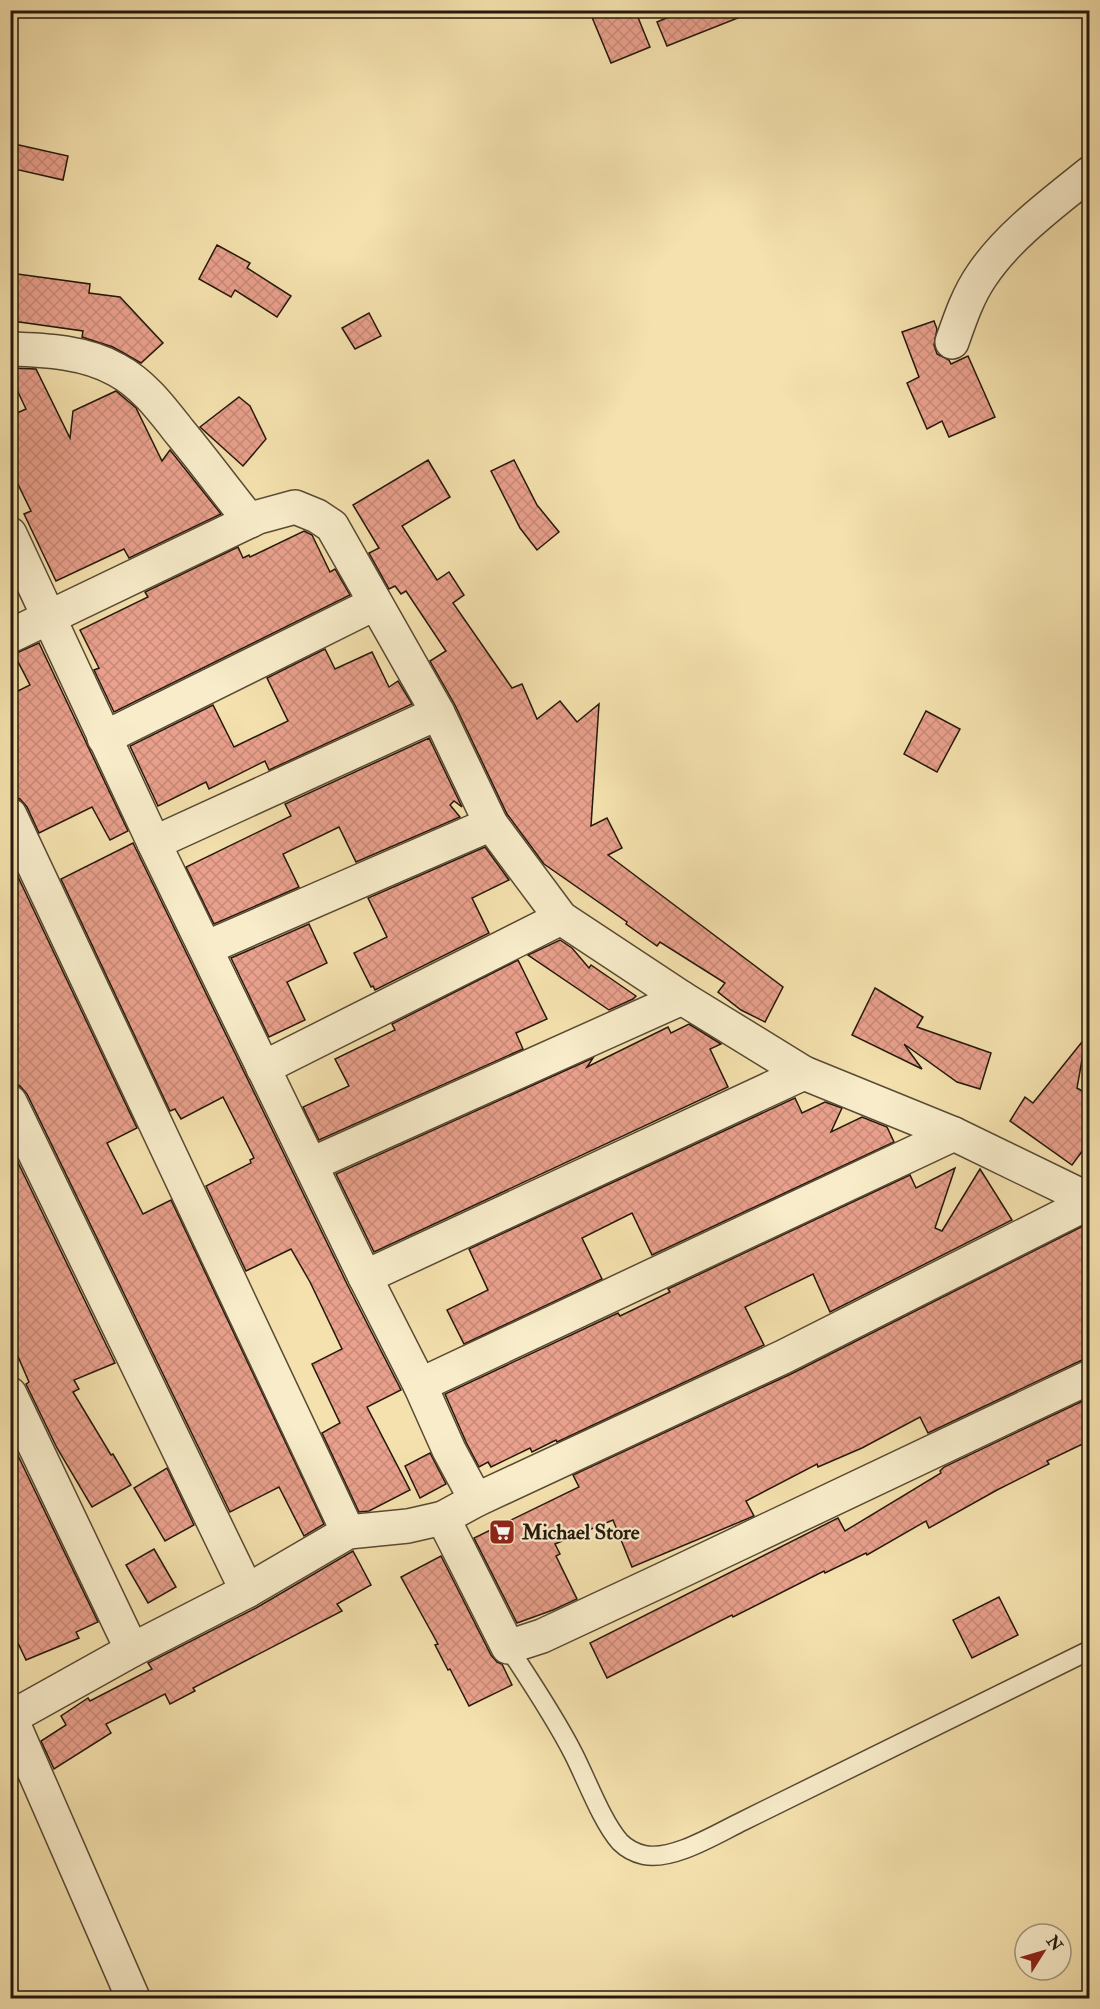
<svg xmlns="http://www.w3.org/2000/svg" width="1100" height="2009" viewBox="0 0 1100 2009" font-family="'IM FELL Double Pica',serif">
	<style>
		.building { fill: url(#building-cross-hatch); stroke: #25180c; stroke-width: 1.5 }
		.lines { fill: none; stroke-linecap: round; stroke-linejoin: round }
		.lane-casing { stroke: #594a34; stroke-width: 21 }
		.street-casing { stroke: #594a34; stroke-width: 36 }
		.lane { stroke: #f8ecca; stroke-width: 18 }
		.street { stroke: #f8ecca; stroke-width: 33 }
		.labels { text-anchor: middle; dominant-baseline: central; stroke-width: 4.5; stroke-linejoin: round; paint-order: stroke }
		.poi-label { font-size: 21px; font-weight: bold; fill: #25180c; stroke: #f8ecca; text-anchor: start }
	</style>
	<defs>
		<pattern id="building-cross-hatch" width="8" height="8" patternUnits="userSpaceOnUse" patternTransform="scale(1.5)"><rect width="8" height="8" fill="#e9a08c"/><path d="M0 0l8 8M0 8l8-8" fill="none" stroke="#c88978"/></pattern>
	</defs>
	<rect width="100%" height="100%" fill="#f4e1ad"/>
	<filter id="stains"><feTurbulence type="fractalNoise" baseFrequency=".00333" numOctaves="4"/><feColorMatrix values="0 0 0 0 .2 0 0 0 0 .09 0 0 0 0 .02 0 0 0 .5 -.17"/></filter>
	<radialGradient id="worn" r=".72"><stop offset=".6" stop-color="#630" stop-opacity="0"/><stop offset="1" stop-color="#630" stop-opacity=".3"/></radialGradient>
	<g class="building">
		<path d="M589,10H635L650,47L611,63Z"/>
		<path d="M685,10H753V12L667,46L657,22Z"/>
		<path d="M10,143L68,156L63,180L10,168Z"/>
		<path d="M217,245L250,263L247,268L291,296L277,317L235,290L231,297L199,279Z"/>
		<path d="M10,273L90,284L89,293L120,297L163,343L141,363L113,347L82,337L83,331L12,321L17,330H10Z"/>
		<path d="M369,313L381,336L355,349L342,328Z"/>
		<path d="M934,321L937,329L934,345L937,354L949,360L951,364L968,356L995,417L949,437L942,421L927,429L907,383L919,377L902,332Z"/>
		<path d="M10,368L36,369L70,438L73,411L116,391L136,408L162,461L170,450L221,514L129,558L124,549L56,581L24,514L31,511L10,468V416L26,409L10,375Z"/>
		<path d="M239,397L250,406L266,439L243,466L200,427Z"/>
		<path d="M428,460L450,497L402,526L437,580L449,572L464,595L453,603L512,688L522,684L537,719L560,701L577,722L599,704L591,826L607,818L622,848L608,855L783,987L765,1022L741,1010L718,992L725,983L660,942L657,946L626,924L627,922L544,864L507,814L455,705L430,661L446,651L406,591L401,594L395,586L389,589L369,553L379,548L353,505Z"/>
		<path d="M514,460L537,505L559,532L537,550L520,528L491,471Z"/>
		<path d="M304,531L312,535L330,572L335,569L350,595L114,712L94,670L99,668L80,630L148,597L145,592L238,547L243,558L249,555L250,557Z"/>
		<path d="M39,643L128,831L110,840L92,807L39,833L27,807L20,799L10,796V695L30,685L14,654Z"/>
		<path d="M325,649L335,669L372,652L389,687L398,681L412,704L269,770L265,761L209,789L206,782L158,806L130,746L213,705L234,747L288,721L267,678Z"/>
		<path d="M926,711L960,729L937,772L904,754Z"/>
		<path d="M429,738L462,807L454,801L450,805L460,817L356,862L339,827L283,854L299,887L214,924L186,867L291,816L285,804Z"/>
		<path d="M133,843L348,1286L401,1390L367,1407L410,1490L369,1511L359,1512L322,1433L340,1423L312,1364L342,1349L310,1282L291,1249L246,1271L206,1186L251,1163L250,1160L254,1158L223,1097L181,1119L175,1109L170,1111L61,879Z"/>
		<path d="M485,847L509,880L472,898L489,933L375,990L373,986L371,987L354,953L387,937L368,898Z"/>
		<path d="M10,860L137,1128L107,1143L143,1214L171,1200L324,1524L304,1536L279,1487L230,1512L27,1094L20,1086L10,1083Z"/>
		<path d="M309,924L327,963L287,982L305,1020L269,1037L231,958Z"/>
		<path d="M560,940L572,948L589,968L591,965L636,996L633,999L609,1010L528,955Z"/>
		<path d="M518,960L547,1019L516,1033L523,1049L319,1140L303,1107L349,1086L335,1059L395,1030L392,1024Z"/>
		<path d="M875,988L923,1017L917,1027L991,1053L980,1089L957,1082L904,1044L922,1069L852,1035Z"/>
		<path d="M689,1024L721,1044L710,1049L728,1087L374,1252L336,1174L593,1058L587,1067L668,1027L671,1033Z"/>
		<path d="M1086,1037L1077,1088L1089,1095V1142L1072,1165L1010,1121L1025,1097L1033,1103Z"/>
		<path d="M795,1098L802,1113L825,1102L842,1108L831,1132L862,1117L887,1127L894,1142L652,1255L632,1213L582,1238L602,1279L464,1344L447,1310L488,1290L469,1249Z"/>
		<path d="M10,1146L115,1363L74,1380L79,1389L73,1392L111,1455L113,1454L131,1485L92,1507L57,1448L26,1384L29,1382L10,1338Z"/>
		<path d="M955,1168L935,1228L942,1231L980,1169L1012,1220L830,1312L813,1274L745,1307L764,1345L557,1442L556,1440L532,1452L530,1448L491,1467L488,1462L479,1467L466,1442L445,1394L618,1313L620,1316L670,1292L668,1289L910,1175L916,1188Z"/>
		<path d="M1089,1223V1359L1082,1360L928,1433L920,1417L862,1448L818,1467L817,1464L746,1501L754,1516L632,1567L613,1520L555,1544L560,1554L556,1556L577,1599L553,1610L517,1623L474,1538L579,1487L573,1475L791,1374Z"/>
		<path d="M1089,1398V1441L1047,1461L1049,1464L997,1490L929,1528L926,1521L867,1555L866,1553L825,1573L824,1571L733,1617L732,1615L607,1678L590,1643L838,1518L845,1531L941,1473L940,1471L944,1467Z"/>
		<path d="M10,1439L98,1622L76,1632L79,1638L26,1660L10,1626Z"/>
		<path d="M430,1453L446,1484L420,1498L405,1466Z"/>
		<path d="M167,1468L194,1525L165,1541L134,1488Z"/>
		<path d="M154,1549L176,1587L148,1603L126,1565Z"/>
		<path d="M353,1551L371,1585L337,1604L342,1611L193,1688L195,1691L170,1704L165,1694L106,1724L111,1733L54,1769L41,1741L66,1725L61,1716L88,1698L90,1701L152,1669L148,1663L256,1608Z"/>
		<path d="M441,1556L491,1655L497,1662L502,1664L512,1685L469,1706L450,1669L448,1670L435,1645L438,1644L401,1577Z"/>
		<path d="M999,1597L1018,1635L972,1658L953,1620Z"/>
	</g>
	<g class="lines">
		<defs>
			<path id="lane" d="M508,1647C531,1682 554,1716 573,1753C586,1778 602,1822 620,1842C627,1849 635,1853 644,1855C673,1861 716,1834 743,1821L1090,1650"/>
			<g id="street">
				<path d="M952,342C960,319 968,295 982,275C1008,236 1053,203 1090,173"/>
				<path d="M10,349C46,350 86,352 117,370C143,384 161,408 179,431C203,460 226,491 250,521"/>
				<path d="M10,534L154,843L365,1277L420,1385L449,1450L476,1500"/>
				<path d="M10,636L258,517L295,507L317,516L332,526L438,713L491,824L561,918L682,998L804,1073L954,1134L1090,1200"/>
				<path d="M104,738L374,604"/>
				<path d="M10,815L348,1532"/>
				<path d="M154,843L438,713"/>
				<path d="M206,948L491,824"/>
				<path d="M263,1068L561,918"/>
				<path d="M10,1102L247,1591"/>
				<path d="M312,1164L682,998"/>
				<path d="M365,1277L804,1073"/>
				<path d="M420,1385L954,1134"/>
				<path d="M10,1394L132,1650"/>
				<path d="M443,1518L508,1647L542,1636L662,1580L1090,1377"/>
				<path d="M10,1716L133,1998"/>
				<path d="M10,1718L132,1650L247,1591L348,1532L408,1526L443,1518L476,1500L783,1357L1090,1202"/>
			</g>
		</defs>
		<use href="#lane" class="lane-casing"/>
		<use href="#street" class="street-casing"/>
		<use href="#lane" class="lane"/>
		<use href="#street" class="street"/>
	</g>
	<defs>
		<symbol id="supermarket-square" viewBox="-11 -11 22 22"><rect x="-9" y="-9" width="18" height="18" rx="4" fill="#8f2418" stroke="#f8ecca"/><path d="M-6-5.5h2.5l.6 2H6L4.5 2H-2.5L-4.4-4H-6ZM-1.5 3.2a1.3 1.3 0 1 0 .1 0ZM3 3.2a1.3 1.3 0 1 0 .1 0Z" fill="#fff"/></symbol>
	</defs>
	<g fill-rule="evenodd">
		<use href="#supermarket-square" x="487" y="1517" width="30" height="30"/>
	</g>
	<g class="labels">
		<g class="poi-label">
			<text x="522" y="1532">Michael Store</text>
		</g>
	</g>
	<rect width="1100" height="2009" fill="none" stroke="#f4e1ad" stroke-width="36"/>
	<rect x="12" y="12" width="1076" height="1985" fill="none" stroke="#25180c" stroke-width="3"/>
	<rect x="18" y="18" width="1064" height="1973" fill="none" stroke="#25180c" stroke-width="1.5"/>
	<g transform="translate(1043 1952) rotate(53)"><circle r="28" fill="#f8ecca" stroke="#a4977e" stroke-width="1.5"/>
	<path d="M0-4.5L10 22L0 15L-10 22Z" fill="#8f2418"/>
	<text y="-9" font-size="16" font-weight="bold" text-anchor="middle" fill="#25180c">N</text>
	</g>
	<rect width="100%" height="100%" filter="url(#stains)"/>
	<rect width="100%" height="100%" fill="url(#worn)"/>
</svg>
